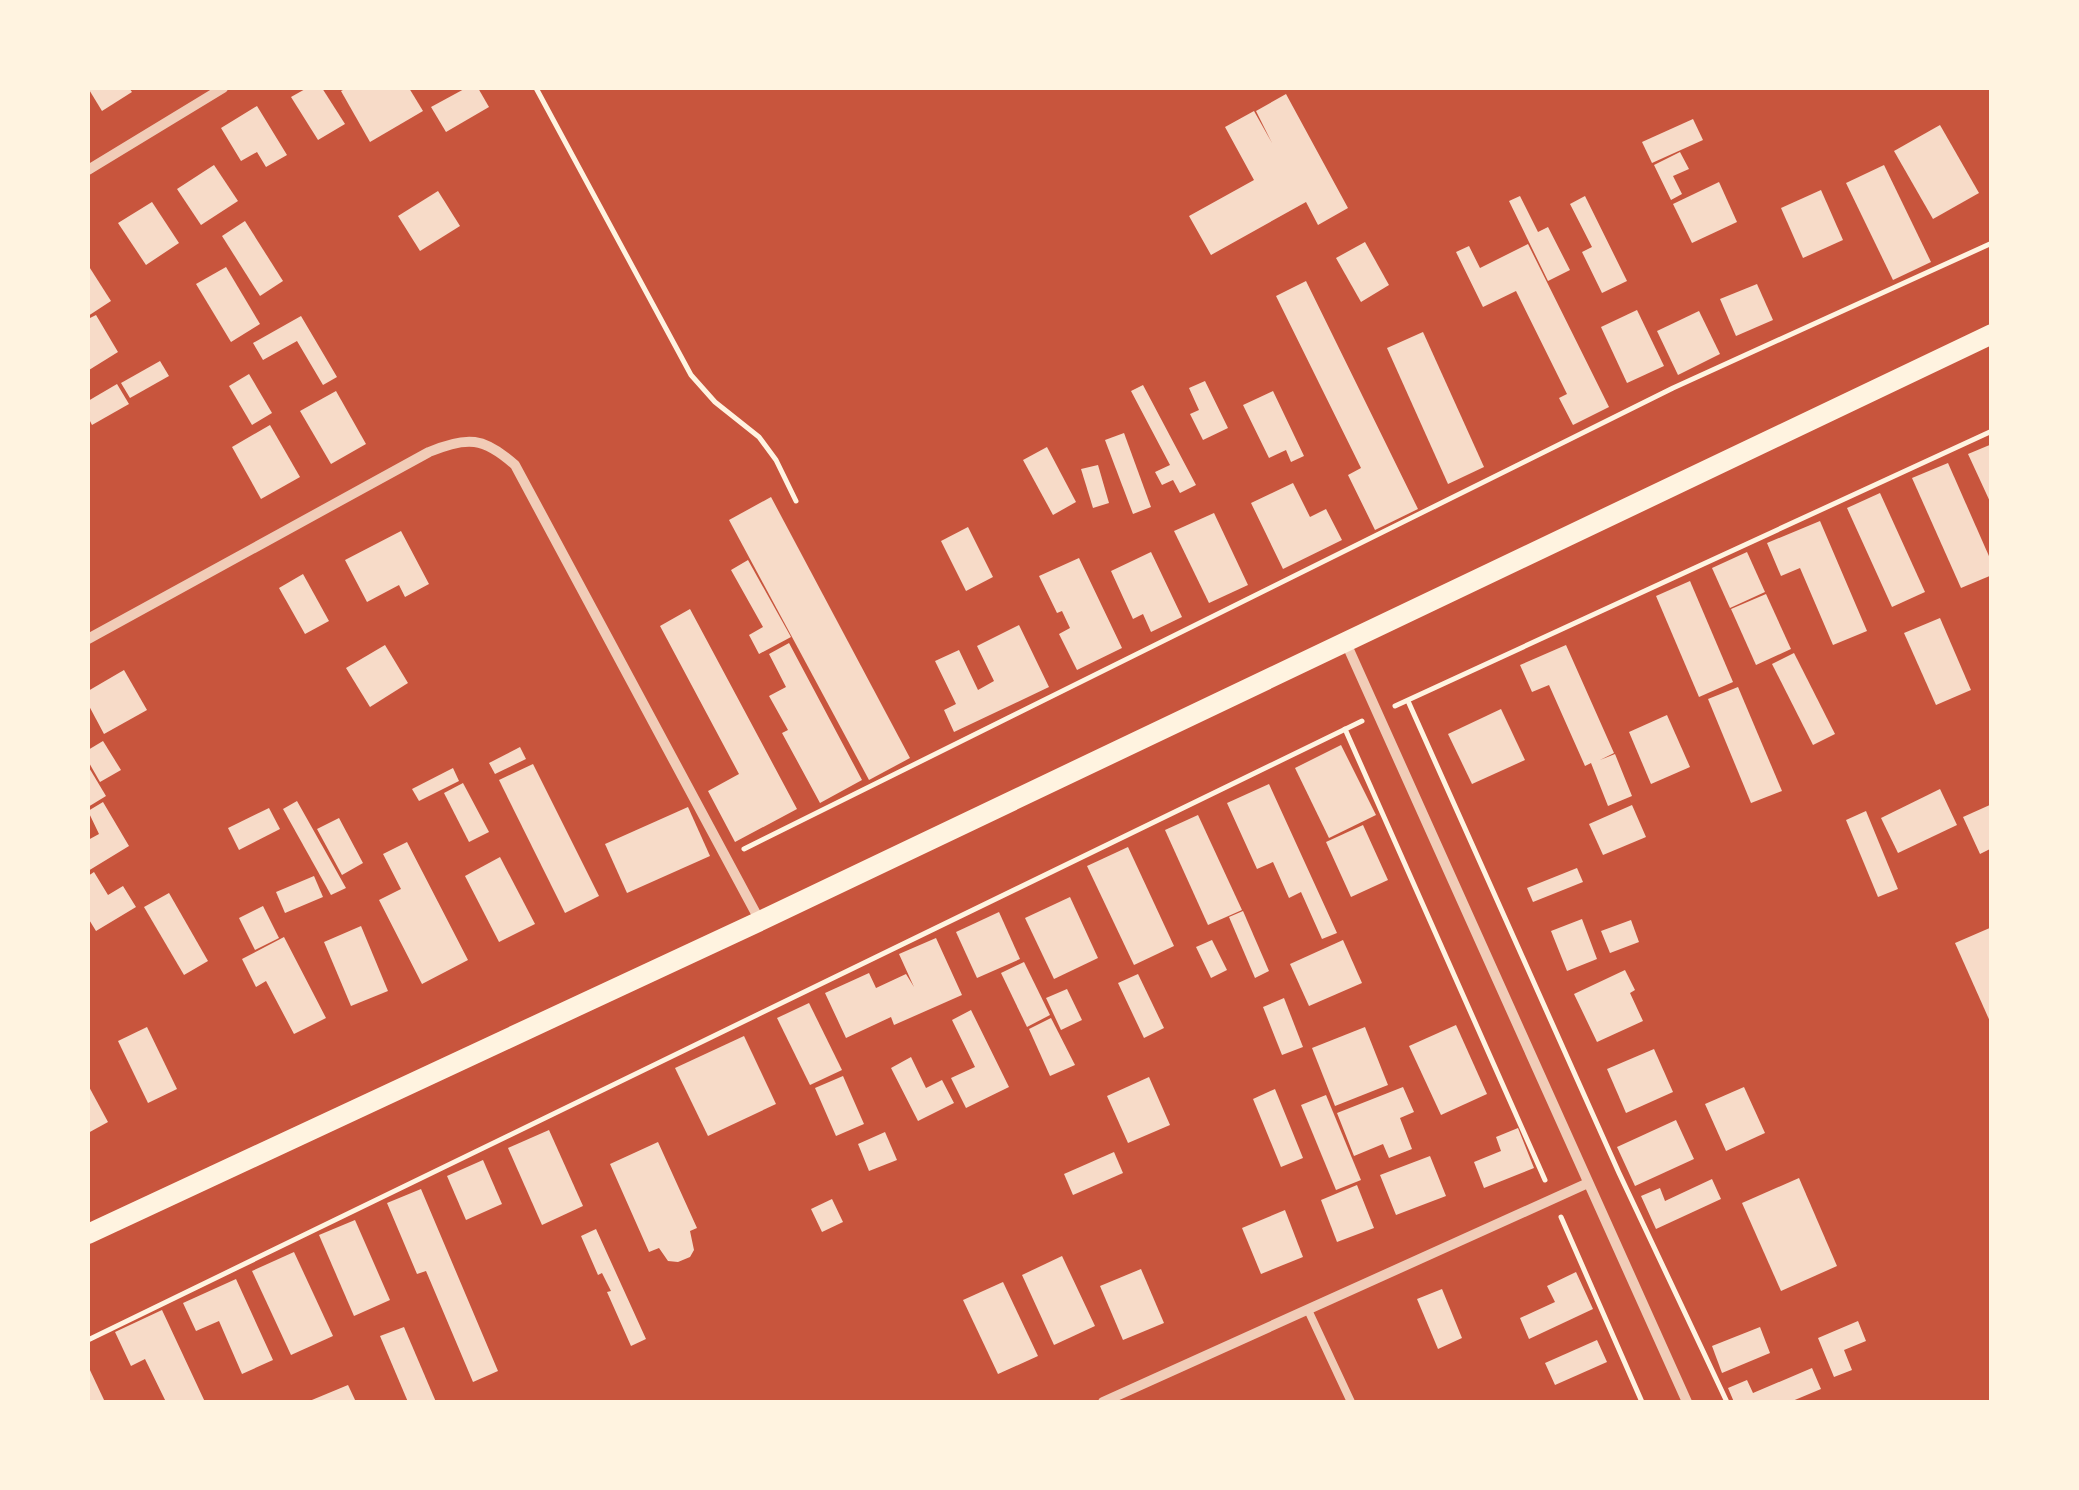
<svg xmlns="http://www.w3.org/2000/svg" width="2079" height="1490" viewBox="0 0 2079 1490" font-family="'Libre Baskerville',serif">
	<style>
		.building { fill: #f7dbc8 }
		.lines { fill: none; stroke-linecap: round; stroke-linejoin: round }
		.path { stroke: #fff3e0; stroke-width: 5 }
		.service { stroke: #f1ccb7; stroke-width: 8 }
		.minor { stroke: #f1ccb7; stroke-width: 10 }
		.secondary { stroke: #fff3e0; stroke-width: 20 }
	</style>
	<rect width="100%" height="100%" fill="#c8553d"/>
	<g class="building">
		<path d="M88,88H129L132,92L102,111Z"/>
		<path d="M307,88H322L345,124L318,140L291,97Z"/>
		<path d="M347,88H409L423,111L370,142L341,91Z"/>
		<path d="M466,88H478L489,107L446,132L431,107Z"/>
		<path d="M1286,94L1348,208L1318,225L1306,202L1211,255L1189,216L1254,180L1225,127L1254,111L1272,143L1256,111Z"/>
		<path d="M257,106L287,155L266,167L257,152L241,161L221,128Z"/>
		<path d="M1693,119L1703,140L1652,163L1642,142Z"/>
		<path d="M1940,125L1979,193L1933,219L1894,151Z"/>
		<path d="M1680,152L1689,169L1673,176L1682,194L1671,200L1654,165Z"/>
		<path d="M214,165L238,201L201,225L177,189Z"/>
		<path d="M1884,165L1931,262L1893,280L1846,183Z"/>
		<path d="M1719,182L1737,222L1692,243L1673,204Z"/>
		<path d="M1821,190L1843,240L1803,258L1781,208Z"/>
		<path d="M438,191L460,226L420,251L398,216Z"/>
		<path d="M1520,196L1538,232L1548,227L1570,270L1548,281L1509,201Z"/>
		<path d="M1585,196L1627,281L1602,293L1582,252L1592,247L1570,204Z"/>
		<path d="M152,202L179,243L146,265L118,223Z"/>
		<path d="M245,221L283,281L260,296L222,236Z"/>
		<path d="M1365,242L1389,285L1361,302L1336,258Z"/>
		<path d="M1528,244L1609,407L1573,425L1559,398L1567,394L1516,291L1483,307L1456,252L1469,246L1480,268Z"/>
		<path d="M88,265L111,301L88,316Z"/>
		<path d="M226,267L260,324L231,342L196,284Z"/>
		<path d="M1306,281L1418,509L1375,530L1348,475L1361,468L1276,296Z"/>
		<path d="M1757,284L1773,320L1736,336L1720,299Z"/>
		<path d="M1637,310L1664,366L1627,383L1601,327Z"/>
		<path d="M1699,311L1720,354L1678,375L1657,331Z"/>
		<path d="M96,315L118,352L89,370L88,319Z"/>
		<path d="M301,316L337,377L323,385L297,341L263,360L253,343Z"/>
		<path d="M1423,332L1484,467L1448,484L1387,348Z"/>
		<path d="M160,361L169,376L130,398L121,383Z"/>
		<path d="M249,374L272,413L252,425L229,386Z"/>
		<path d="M1205,381L1228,428L1203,440L1190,414L1199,410L1189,388Z"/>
		<path d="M117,384L129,404L92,425L88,417V401Z"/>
		<path d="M1143,385L1196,485L1180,493L1173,480L1162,485L1155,472L1170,465L1131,391Z"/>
		<path d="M336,391L366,444L331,464L300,411Z"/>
		<path d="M1273,391L1304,456L1291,462L1286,450L1269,458L1243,405Z"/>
		<path d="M270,425L300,477L261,499L232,447Z"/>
		<path d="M1124,433L1151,507L1133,514L1105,440Z"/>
		<path d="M1992,444V506L1968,454Z"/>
		<path d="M1047,447L1076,502L1053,515L1023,460Z"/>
		<path d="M1948,463L1992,563V575L1961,588L1912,478Z"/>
		<path d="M1098,465L1109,503L1093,508L1081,469Z"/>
		<path d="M1293,483L1310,517L1326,509L1342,540L1283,569L1251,503Z"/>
		<path d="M1880,493L1925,592L1892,607L1847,508Z"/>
		<path d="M771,497L910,758L869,780L729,520Z"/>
		<path d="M1214,513L1248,585L1209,603L1174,531Z"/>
		<path d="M1820,521L1867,631L1833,645L1800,568L1781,576L1767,543Z"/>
		<path d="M968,527L993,577L966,591L941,541Z"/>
		<path d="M401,531L429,584L405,597L399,585L367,602L345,560Z"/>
		<path d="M1151,552L1182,617L1151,632L1143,614L1133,619L1111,571Z"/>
		<path d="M1747,552L1765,592L1730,608L1712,568Z"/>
		<path d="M1079,558L1122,648L1077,670L1059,634L1070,628L1062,611L1057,613L1039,576Z"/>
		<path d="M748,560L791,637L759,654L749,635L763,627L731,570Z"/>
		<path d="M303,574L329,621L305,634L279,588Z"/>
		<path d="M1690,581L1733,682L1699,697L1656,596Z"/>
		<path d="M1766,594L1791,649L1756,665L1731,609Z"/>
		<path d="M690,609L797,809L735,842L708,791L739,774L660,626Z"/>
		<path d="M1940,618L1971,690L1936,705L1904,633Z"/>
		<path d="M1019,625L1049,687L954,732L944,710L956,704L935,661L959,650L978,690L994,681L977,646Z"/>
		<path d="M789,643L862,780L820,803L782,733L788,730L769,696L786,687L769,654Z"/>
		<path d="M385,645L408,683L370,707L346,668Z"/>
		<path d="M1566,645L1614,753L1600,760L1615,754L1632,796L1608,806L1591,763L1585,766L1549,685L1532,692L1520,665Z"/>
		<path d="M1794,653L1835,734L1813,745L1772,664Z"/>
		<path d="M124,670L147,710L104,734L88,704V691Z"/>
		<path d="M1738,687L1782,791L1751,803L1708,699Z"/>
		<path d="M1501,709L1525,760L1472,784L1448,734Z"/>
		<path d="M1667,715L1690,767L1651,784L1629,732Z"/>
		<path d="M103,741L121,770L100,782L88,761V750Z"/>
		<path d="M1341,745L1376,815L1329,838L1295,768Z"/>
		<path d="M520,747L526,759L495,774L489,763Z"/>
		<path d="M533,764L599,896L565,913L499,780Z"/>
		<path d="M88,766L106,796L88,807Z"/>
		<path d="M453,768L459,781L419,801L412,789Z"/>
		<path d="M463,783L489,832L469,842L444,793Z"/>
		<path d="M1269,784L1337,933L1322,939L1301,892L1289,898L1273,862L1257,869L1227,803Z"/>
		<path d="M1940,789L1957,825L1898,853L1881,818Z"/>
		<path d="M297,801L346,888L331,895L283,809Z"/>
		<path d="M103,802L129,846L88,871V840L99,834L88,811Z"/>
		<path d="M1992,804V848L1980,854L1963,817Z"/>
		<path d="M1632,805L1646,837L1603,855L1589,824Z"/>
		<path d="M688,807L710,856L627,893L605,844Z"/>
		<path d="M269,808L280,829L239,850L228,828Z"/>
		<path d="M1866,811L1898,889L1878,897L1846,820Z"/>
		<path d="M1198,815L1242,910L1208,925L1165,830Z"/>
		<path d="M339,818L363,863L342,875L317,829Z"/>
		<path d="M1363,825L1388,880L1351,897L1326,842Z"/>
		<path d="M407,842L468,960L422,984L379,900L401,889L383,854Z"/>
		<path d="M1128,847L1174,946L1134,965L1087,866Z"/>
		<path d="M500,857L535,924L499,942L465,876Z"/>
		<path d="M1577,868L1583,882L1533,902L1527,888Z"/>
		<path d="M94,872L108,895L123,886L136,907L96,931L88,918V876Z"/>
		<path d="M314,876L323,897L285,913L276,892Z"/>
		<path d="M169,893L208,961L184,975L144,907Z"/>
		<path d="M1070,897L1098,958L1054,979L1025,918Z"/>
		<path d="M263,906L279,938L255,950L239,918Z"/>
		<path d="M1243,911L1269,971L1255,978L1229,917Z"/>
		<path d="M999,912L1020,959L977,978L956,932Z"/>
		<path d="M1582,919L1597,959L1567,971L1551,931Z"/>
		<path d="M1631,920L1639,942L1610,953L1601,931Z"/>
		<path d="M361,926L388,991L351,1006L324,942Z"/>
		<path d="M1992,927V1026L1955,943Z"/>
		<path d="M284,937L326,1018L294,1034L266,981L256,987L242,959Z"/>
		<path d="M936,938L962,995L894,1025L891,1017L846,1038L825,993L869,973L876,988L906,974L914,987L899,954Z"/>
		<path d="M1212,940L1227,970L1211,978L1196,947Z"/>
		<path d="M1343,940L1362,983L1309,1006L1290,964Z"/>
		<path d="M1024,962L1050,1015L1027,1027L1001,973Z"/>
		<path d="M1625,970L1635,990L1630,993L1643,1021L1597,1042L1574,994Z"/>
		<path d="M1138,974L1164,1028L1144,1038L1118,983Z"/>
		<path d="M1067,989L1082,1020L1061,1030L1046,998Z"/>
		<path d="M1284,998L1303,1047L1282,1055L1263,1007Z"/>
		<path d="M809,1003L842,1070L810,1085L777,1018Z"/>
		<path d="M971,1010L1009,1087L966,1108L951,1078L975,1067L952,1020Z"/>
		<path d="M1051,1018L1075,1065L1050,1076L1029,1029Z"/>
		<path d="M1456,1025L1487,1094L1441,1115L1409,1046Z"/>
		<path d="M147,1027L177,1089L148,1103L118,1041Z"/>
		<path d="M1365,1027L1388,1085L1335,1106L1312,1048Z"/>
		<path d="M744,1036L776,1104L708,1136L675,1068Z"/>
		<path d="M1654,1049L1673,1092L1626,1113L1607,1069Z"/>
		<path d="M911,1057L926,1088L942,1080L954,1103L918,1121L891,1068Z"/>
		<path d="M843,1076L864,1124L836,1136L815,1088Z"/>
		<path d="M1149,1077L1170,1125L1128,1143L1107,1096Z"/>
		<path d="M88,1085L108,1122L88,1133Z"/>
		<path d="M1403,1087L1414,1112L1400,1118L1412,1149L1389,1158L1383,1144L1354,1156L1337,1113Z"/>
		<path d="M1744,1087L1765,1133L1726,1151L1705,1104Z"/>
		<path d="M1275,1089L1303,1158L1281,1167L1253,1099Z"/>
		<path d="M1326,1095L1361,1180L1336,1190L1301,1105Z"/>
		<path d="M1676,1120L1694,1159L1635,1186L1617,1147Z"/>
		<path d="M1518,1128L1534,1168L1484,1188L1474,1162L1501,1151L1496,1137Z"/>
		<path d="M549,1130L583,1206L542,1225L508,1148Z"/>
		<path d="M885,1132L897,1160L869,1171L858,1144Z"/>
		<path d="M658,1142L697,1228L690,1231L694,1250L690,1257L678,1262L668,1261L659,1248L649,1252L610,1164Z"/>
		<path d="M1114,1152L1123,1173L1073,1195L1064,1174Z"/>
		<path d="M1430,1156L1446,1196L1396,1215L1380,1175Z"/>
		<path d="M483,1160L502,1204L466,1220L447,1176Z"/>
		<path d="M1799,1178L1837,1266L1781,1291L1742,1203Z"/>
		<path d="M1712,1179L1721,1199L1656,1229L1641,1196L1660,1188L1665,1201Z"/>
		<path d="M1357,1185L1374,1228L1337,1242L1321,1200Z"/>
		<path d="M421,1189L498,1371L473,1382L426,1271L417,1274L387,1203Z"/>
		<path d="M832,1199L843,1222L822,1232L811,1209Z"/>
		<path d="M1285,1210L1303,1257L1261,1274L1242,1228Z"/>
		<path d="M355,1220L390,1300L354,1316L319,1235Z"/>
		<path d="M596,1229L646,1339L631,1346L607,1292L611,1291L602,1273L598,1275L581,1236Z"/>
		<path d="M294,1252L333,1336L291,1355L252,1271Z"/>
		<path d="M1062,1256L1095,1326L1054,1345L1022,1275Z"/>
		<path d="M1141,1269L1164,1323L1123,1340L1100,1286Z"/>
		<path d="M1576,1272L1593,1309L1529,1339L1520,1318L1555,1302L1547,1286Z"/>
		<path d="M236,1279L273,1360L242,1374L219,1321L196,1331L183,1303Z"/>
		<path d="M1003,1282L1038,1356L998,1374L963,1300Z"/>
		<path d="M1442,1289L1462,1338L1438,1349L1417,1299Z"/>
		<path d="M162,1310L205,1402H166L145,1359L131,1366L115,1332Z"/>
		<path d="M1858,1321L1866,1341L1844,1350L1852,1370L1834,1377L1818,1338Z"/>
		<path d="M404,1327L436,1402H408L380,1336Z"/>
		<path d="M1760,1327L1770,1353L1722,1373L1712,1346Z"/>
		<path d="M1597,1340L1607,1362L1555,1385L1545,1363Z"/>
		<path d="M88,1366L105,1402H88Z"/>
		<path d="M1812,1368L1821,1389L1790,1402H1734L1728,1388L1747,1380L1753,1393Z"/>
		<path d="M348,1385L356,1402H307Z"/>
	</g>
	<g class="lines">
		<g class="path">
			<path d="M536,88L691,375L715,402L759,437L776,460L796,501"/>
			<path d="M1408,701L1619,1173L1727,1402"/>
			<path d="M1395,706L1992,431"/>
			<path d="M1345,729L1545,1180"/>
			<path d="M744,849L1673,388L1992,243"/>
			<path d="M1561,1217L1642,1402"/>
			<path d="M88,1340L1362,721"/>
		</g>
		<path class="service" d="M1308,1310L1351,1402"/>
		<g class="minor">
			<path d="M88,170L223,88"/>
			<path d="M88,639L429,452C467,436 484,437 515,465L760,921"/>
			<path d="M1346,643L1687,1402"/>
			<path d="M1103,1402L1588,1183"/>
		</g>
		<path class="secondary" d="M88,1234L760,921L1992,334"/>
	</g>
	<rect width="2079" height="1490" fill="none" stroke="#fff3e0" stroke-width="180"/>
</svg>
